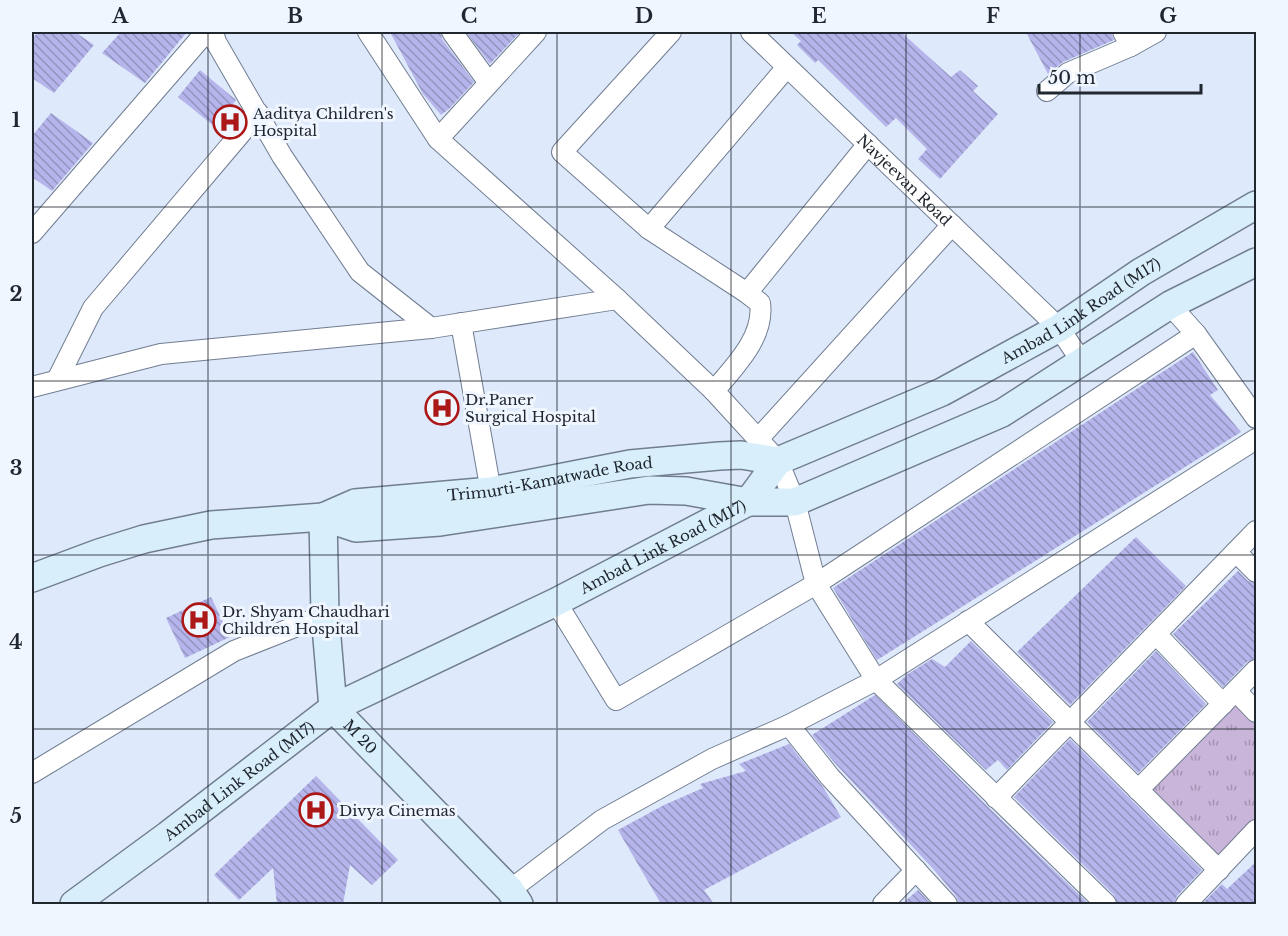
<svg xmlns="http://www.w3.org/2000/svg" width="1288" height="936" viewBox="0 0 1288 936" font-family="'Libre Baskerville',serif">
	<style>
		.park { fill: url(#park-tufts) }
		.building { fill: url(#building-back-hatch) }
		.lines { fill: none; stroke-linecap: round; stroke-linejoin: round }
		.street-casing { stroke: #717d91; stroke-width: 22 }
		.secondary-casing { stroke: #717d91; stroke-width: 30 }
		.street { stroke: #fff; stroke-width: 20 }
		.secondary { stroke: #d8effb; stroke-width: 27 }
		.grid { fill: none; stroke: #21272f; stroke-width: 1.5; stroke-opacity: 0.55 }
		.labels { text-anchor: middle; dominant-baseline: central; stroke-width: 6; stroke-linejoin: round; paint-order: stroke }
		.poi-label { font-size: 15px; fill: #21272f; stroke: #f0f6ff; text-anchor: start }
		.street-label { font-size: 15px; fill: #21272f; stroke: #f0f6ff }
		.neatline { fill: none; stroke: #21272f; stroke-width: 2 }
		.grid-label { font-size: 20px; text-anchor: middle; font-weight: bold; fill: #21272f }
	</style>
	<defs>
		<pattern id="park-tufts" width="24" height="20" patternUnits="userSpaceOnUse" patternTransform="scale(1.5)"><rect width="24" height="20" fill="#c9b5d9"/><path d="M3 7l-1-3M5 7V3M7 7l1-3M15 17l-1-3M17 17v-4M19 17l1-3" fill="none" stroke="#a393b0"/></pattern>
		<pattern id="building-back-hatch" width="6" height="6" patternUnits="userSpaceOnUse" patternTransform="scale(1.5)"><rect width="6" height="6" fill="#b5b5ec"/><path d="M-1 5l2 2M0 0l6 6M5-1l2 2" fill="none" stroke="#9393c0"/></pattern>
	</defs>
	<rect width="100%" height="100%" fill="#dee9fb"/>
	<path class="park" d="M1235,704L1256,725V820L1216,861L1148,793Z"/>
	<g class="building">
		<path d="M38,32H75L94,45L54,93L32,78V39Z"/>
		<path d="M121,32H187L145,83L102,53Z"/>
		<path d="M390,32H440L442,39L474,82L450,108L441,115L423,94Z"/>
		<path d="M466,32H520L490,64Z"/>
		<path d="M791,32H901L951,77L960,70L978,86L973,91L998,114L940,179L918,159L927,149L896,118L886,127L818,60L815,63L797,45L801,41Z"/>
		<path d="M1026,32H1111L1114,40L1063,62L1048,74Z"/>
		<path d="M200,70L236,100L215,127L178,97Z"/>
		<path d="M51,113L93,143L52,191L32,177V136Z"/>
		<path d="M1193,352L1218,390L1210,395L1241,432L877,660L833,588Z"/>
		<path d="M1136,537L1186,586L1070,705L1017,652Z"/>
		<path d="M1238,571L1248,581L1257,584V658L1247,662L1223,687L1173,634Z"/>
		<path d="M211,597L230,637L185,658L166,618Z"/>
		<path d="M971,641L1053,722L1007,770L998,760L986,770L897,684L908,674L932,659L945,667Z"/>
		<path d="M1156,651L1206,704L1138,773L1087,722Z"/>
		<path d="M875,695L988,807L1089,904H959L956,896L936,872L833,761L812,735Z"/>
		<path d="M1070,739L1202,870L1177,896L1174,904H1118L1114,895L1014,797Z"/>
		<path d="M789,744L823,787L841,817L704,890L714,904H661L618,830L664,805L703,788L700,784L746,771L739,764Z"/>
		<path d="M316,776L398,860L372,885L350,865L343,904H277L273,868L239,900L214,875Z"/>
		<path d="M1257,861V904H1202L1222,884L1227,889Z"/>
		<path d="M918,890L931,904H902Z"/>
	</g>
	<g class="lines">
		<defs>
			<g id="street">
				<path d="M213,32L216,42L282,156L360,272L431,328"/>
				<path d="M368,32L438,139"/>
				<path d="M452,32L489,83"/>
				<path d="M671,32L562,152L649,229L747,293L868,144"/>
				<path id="s1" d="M751,32L1059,328L1082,362"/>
				<path d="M1123,32L1131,46L1156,32"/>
				<path d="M1047,91L1068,73L1131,46"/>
				<path d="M649,229L787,67"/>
				<path d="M32,233L206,32"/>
				<path d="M617,299L714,391L778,461L795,502L816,584L876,680L1106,904"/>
				<path d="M1170,305L1196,334L1256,418"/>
				<path d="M461,323L493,503"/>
				<path d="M57,380L93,308L258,113"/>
				<path d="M32,387L161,354L431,328L617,299L438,139L536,32"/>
				<path d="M714,391C734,367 765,337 760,303L747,293"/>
				<path d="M759,438L952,225"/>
				<path d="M1236,552L1256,572"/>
				<path d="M556,602L616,700L816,584L1196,334"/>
				<path d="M968,621L1219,870"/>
				<path d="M1156,634L1223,704"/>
				<path d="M1236,691L1256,712"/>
				<path d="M32,773L234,651L325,615"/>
				<path d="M1138,790L1256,670"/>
				<path d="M996,798L1256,531"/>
				<path d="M510,890L602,820L712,759L789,725"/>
				<path d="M883,904L916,870"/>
				<path d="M947,904L830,777L789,725L876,680L1256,439"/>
				<path d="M1186,904L1256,830"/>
			</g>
			<g id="secondary">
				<path d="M323,517L356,528L440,522L649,490L686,491L748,502H795L1002,413L1170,305L1256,262"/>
				<path id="s2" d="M323,517L325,615L333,708L510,890L519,904"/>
				<path id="s3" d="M32,578L99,553L144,539L211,525L323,517L355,503L491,491L630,464L719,456L741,455L778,461"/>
				<path id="s4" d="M74,904L168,835L333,708L556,602L748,502L778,461L942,392L1059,328L1141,272L1256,205"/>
			</g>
		</defs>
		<use href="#street" class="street-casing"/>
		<use href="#secondary" class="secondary-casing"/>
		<use href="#street" class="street"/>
		<use href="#secondary" class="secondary"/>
	</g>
	<path class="grid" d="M208,32V904M382,32V904M557,32V904M731,32V904M906,32V904M1080,32V904M32,207H1256M32,381H1256M32,555H1256M32,729H1256"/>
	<defs>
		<symbol id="hospital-ring" viewBox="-11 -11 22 22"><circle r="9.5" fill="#f0f6ff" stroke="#ab1817" stroke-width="1.5"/><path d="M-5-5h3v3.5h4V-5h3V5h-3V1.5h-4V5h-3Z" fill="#ab1817"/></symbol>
	</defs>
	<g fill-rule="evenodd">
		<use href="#hospital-ring" x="211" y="103" width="38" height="38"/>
		<use href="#hospital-ring" x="423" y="389" width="38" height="38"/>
		<use href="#hospital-ring" x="180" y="601" width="38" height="38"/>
		<use href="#hospital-ring" x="297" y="791" width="38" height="38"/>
	</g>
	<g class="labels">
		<g class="poi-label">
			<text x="253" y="113">Aaditya Children's<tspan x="253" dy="17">Hospital</tspan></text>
			<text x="465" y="399">Dr.Paner<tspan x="465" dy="17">Surgical Hospital</tspan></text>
			<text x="222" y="611">Dr. Shyam Chaudhari<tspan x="222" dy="17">Children Hospital</tspan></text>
			<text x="339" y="810">Divya Cinemas</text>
		</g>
		<g class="street-label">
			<text stroke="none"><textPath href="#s1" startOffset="213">Navjeevan Road</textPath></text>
			<text stroke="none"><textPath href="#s4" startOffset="1178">Ambad Link Road (M17)</textPath></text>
			<text stroke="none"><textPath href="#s3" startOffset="531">Trimurti-Kamatwade Road</textPath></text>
			<text stroke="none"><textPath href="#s4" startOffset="692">Ambad Link Road (M17)</textPath></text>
			<text stroke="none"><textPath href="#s2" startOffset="231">M 20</textPath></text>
			<text stroke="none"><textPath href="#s4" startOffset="206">Ambad Link Road (M17)</textPath></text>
		</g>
	</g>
	<rect width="1288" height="936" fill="none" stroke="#f0f6ff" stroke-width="66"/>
	<path d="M1039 84v9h162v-9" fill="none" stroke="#21272f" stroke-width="3"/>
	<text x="1048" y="84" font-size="18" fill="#21272f" stroke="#f0f6ff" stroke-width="4.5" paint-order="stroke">50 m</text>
	<rect x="33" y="33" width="1222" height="870" class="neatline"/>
	<g class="grid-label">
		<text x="120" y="23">A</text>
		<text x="295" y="23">B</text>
		<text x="469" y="23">C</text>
		<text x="644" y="23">D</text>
		<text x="819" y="23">E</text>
		<text x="993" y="23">F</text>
		<text x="1168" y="23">G</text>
		<text x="16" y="127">1</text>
		<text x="16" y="301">2</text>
		<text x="16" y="475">3</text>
		<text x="16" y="649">4</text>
		<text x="16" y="823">5</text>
	</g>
</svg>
